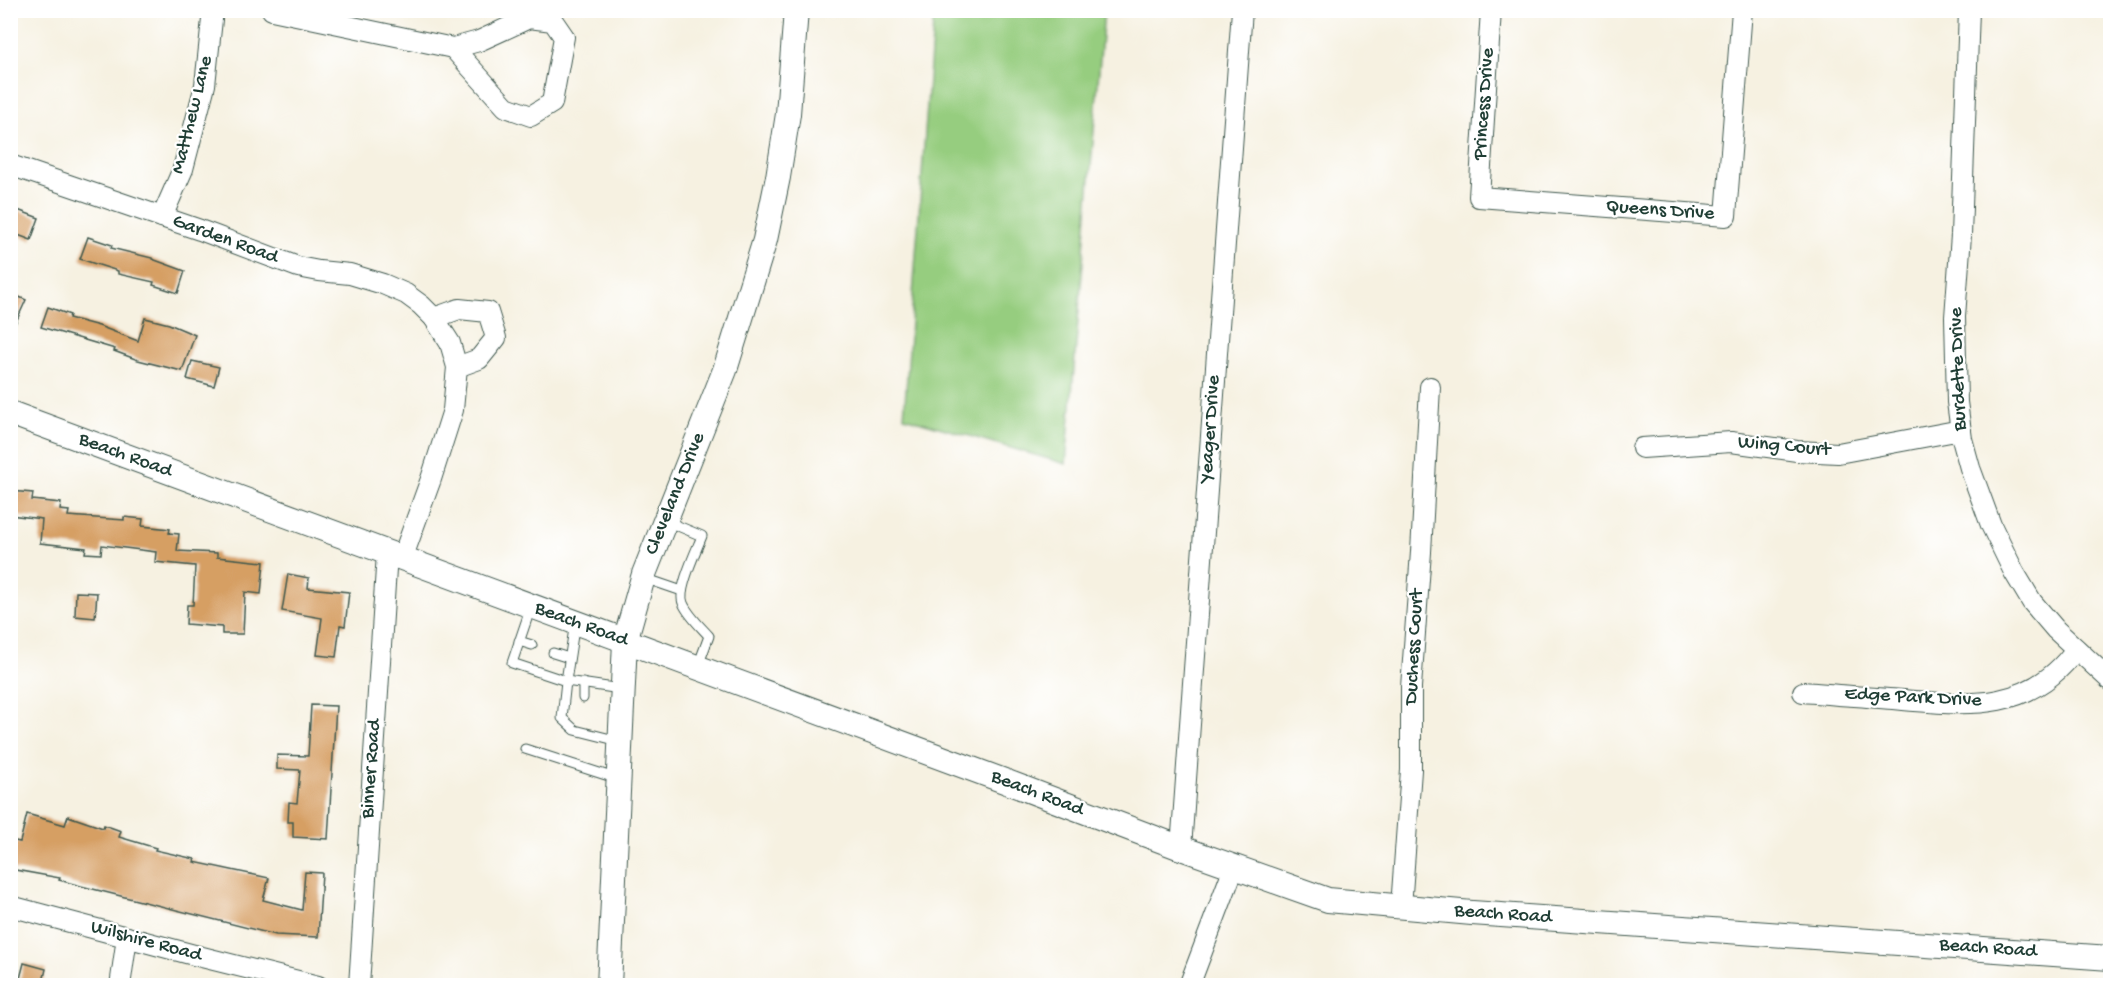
<svg xmlns="http://www.w3.org/2000/svg" width="2121" height="996" viewBox="0 0 2121 996" font-family="'Gochi Hand',sans-serif">
	<style>
		.green { fill: #96cd7f; stroke: #5a855a; stroke-width: 1.5 }
		.building { fill: #d69f63 }
		.lines { fill: none; stroke-linecap: round; stroke-linejoin: round }
		.service-casing { stroke: #3f584e; stroke-width: 11 }
		.minor-casing { stroke: #3f584e; stroke-width: 22 }
		.tertiary-casing { stroke: #3f584e; stroke-width: 26 }
		.service { stroke: #fff; stroke-width: 9 }
		.minor { stroke: #fff; stroke-width: 20 }
		.tertiary { stroke: #fff; stroke-width: 24 }
		.labels { text-anchor: middle; dominant-baseline: central; stroke-width: 4.5; stroke-linejoin: round; paint-order: stroke }
		.street-label { font-size: 20px; fill: #1f3d34; stroke: #fff }
	</style>
	<rect width="100%" height="100%" fill="#fff"/>
	<filter id="ink" filterUnits="userSpaceOnUse"><feTurbulence type="fractalNoise" baseFrequency=".0167" numOctaves="2"/><feDisplacementMap in="SourceGraphic" scale="12" xChannelSelector="R" yChannelSelector="G"/><feConvolveMatrix kernelMatrix="1 2 1 2 8 2 1 2 1" color-interpolation-filters="sRGB"/></filter>
	<filter id="wash" filterUnits="userSpaceOnUse"><feTurbulence type="fractalNoise" baseFrequency=".008" numOctaves="4" result="noise"/><feDisplacementMap in="SourceGraphic" scale="24" xChannelSelector="R" yChannelSelector="G"/><feGaussianBlur stdDeviation="1.35" result="paint"/><feColorMatrix in="noise" values="0 0 0 0 0 0 0 0 0 0 0 0 0 0 0 0 0 1.4 0 .05"/><feComposite in="paint" operator="in"/></filter>
	<g filter="url(#wash)">
		<rect width="100%" height="100%" fill="#f6f1e1"/>
		<path class="green" d="M934,11H1104L1066,464L904,417Z"/>
		<g id="blocks">
			<g class="building">
				<path d="M15,209L39,218L31,240L10,232V220Z"/>
				<path d="M88,237L112,245L111,248L152,258V259L185,271L178,293L153,285L154,282L118,274V271L80,259Z"/>
				<path d="M10,293L26,300L10,335Z"/>
				<path d="M48,307L70,315L69,318L99,326L138,341L145,318L169,324L195,335L182,371L138,360L114,351L115,349L41,327Z"/>
				<path d="M192,361L219,367L214,386L187,379Z"/>
				<path d="M10,491L33,493L32,500L61,503L60,510L69,511L68,516L124,520V517L143,519L142,526L170,529L169,533L179,534L177,551L217,553V557L264,562L261,594L245,592L243,634H222V627L186,624L187,605H193L195,566L155,562L156,552L102,545L101,554L85,553L86,548L40,543L42,519L10,515Z"/>
				<path d="M288,574L309,578L308,588L349,592L345,626L340,625L336,657L317,655L322,618L282,611Z"/>
				<path d="M76,592L97,593L95,618L75,616Z"/>
				<path d="M311,705L336,706L328,839L293,837V822H288L289,802L297,803L300,770L277,769V755L308,756Z"/>
				<path d="M27,814L65,825L68,816L103,828L104,825L121,831L119,837L156,848L155,850L195,859L194,862L269,878L263,900L302,910L305,872L322,873L318,937L276,935L81,886L59,880L60,878L10,869V840L20,842Z"/>
				<path d="M24,963L46,969L42,986H18Z"/>
			</g>
		</g>
	</g>
	<g filter="url(#ink)">
		<use href="#blocks" fill-opacity="0" stroke="#3f584e" stroke-width="1.5"/>
		<g class="lines">
			<defs>
				<g id="service">
					<path d="M666,521L702,536C697,549 677,590 683,603C688,615 700,626 709,636L698,666"/>
					<path d="M644,578L682,591"/>
					<path d="M531,607L512,663L566,681L575,622"/>
					<path d="M519,641L532,645"/>
					<path d="M553,653L569,658"/>
					<path d="M583,698V683"/>
					<path d="M619,741L575,730L562,718L566,681L621,689"/>
					<path d="M525,749L618,779"/>
				</g>
				<g id="minor">
					<path d="M272,10L453,48L479,41L529,18L553,21L564,37L552,103L531,116L506,107L453,48"/>
					<path d="M1491,10L1479,197L1726,216L1742,10"/>
					<path d="M1969,10L1961,235L1955,317L1957,402L1962,439L1970,468L1991,525L2014,572L2032,602L2056,630L2110,680"/>
					<path d="M10,165L200,230L298,267L319,271L350,274L383,284L406,294L421,305L434,318L450,343L457,367L453,410L431,479L402,559"/>
					<path d="M162,217L183,169L205,85L213,10"/>
					<path d="M434,318L459,309L488,312L496,338L479,359L457,367"/>
					<path d="M1642,448L1731,442L1797,451L1838,453L1961,430"/>
					<path d="M1803,692C1836,695 1869,697 1903,700C1971,706 2032,711 2076,649"/>
					<path d="M1181,848L1242,10"/>
					<path d="M10,906L194,955L318,986"/>
					<path d="M1401,907L1411,770V687L1421,552L1430,387"/>
					<path d="M120,986L127,937"/>
					<path d="M359,986L387,553"/>
					<path d="M1189,986L1234,867"/>
				</g>
				<g id="tertiary">
					<path d="M10,413L1007,782L1181,848L1328,900L1472,913L2110,958"/>
					<path d="M609,986L625,641L644,574L725,370L765,240L778,177L788,114L796,10"/>
				</g>
			</defs>
			<use href="#service" class="service-casing"/>
			<use href="#minor" class="minor-casing"/>
			<use href="#tertiary" class="tertiary-casing"/>
			<use href="#service" class="service"/>
			<use href="#minor" class="minor"/>
			<use href="#tertiary" class="tertiary"/>
		</g>
	</g>
	<g class="labels">
		<g class="street-label">
			<text transform="translate(1485 104) rotate(-86)">Princess Drive</text>
			<text transform="translate(193 115) rotate(-76)">Matthew Lane</text>
			<text transform="translate(1660 211) rotate(4)">Queens Drive</text>
			<text transform="translate(225 240) rotate(20)">Garden Road</text>
			<text transform="translate(1959 369) rotate(-92)">Burdette Drive</text>
			<text transform="translate(1211 429) rotate(-86)">Yeager Drive</text>
			<text transform="translate(1784 447) rotate(5)">Wing Court</text>
			<text transform="translate(125 456) rotate(20)">Beach Road</text>
			<text transform="translate(676 494) rotate(-68)">Cleveland Drive</text>
			<text transform="translate(581 625) rotate(20)">Beach Road</text>
			<text transform="translate(1415 647) rotate(-87)">Duchess Court</text>
			<text transform="translate(1913 698) rotate(3)">Edge Park Drive</text>
			<text transform="translate(372 769) rotate(-86)">Binner Road</text>
			<text transform="translate(1037 794) rotate(21)">Beach Road</text>
			<text transform="translate(1503 915) rotate(4)">Beach Road</text>
			<text transform="translate(146 942) rotate(15)">Wilshire Road</text>
			<text transform="translate(1988 949) rotate(4)">Beach Road</text>
		</g>
	</g>
	<rect width="2121" height="996" fill="none" stroke="#fff" stroke-width="36"/>
</svg>
